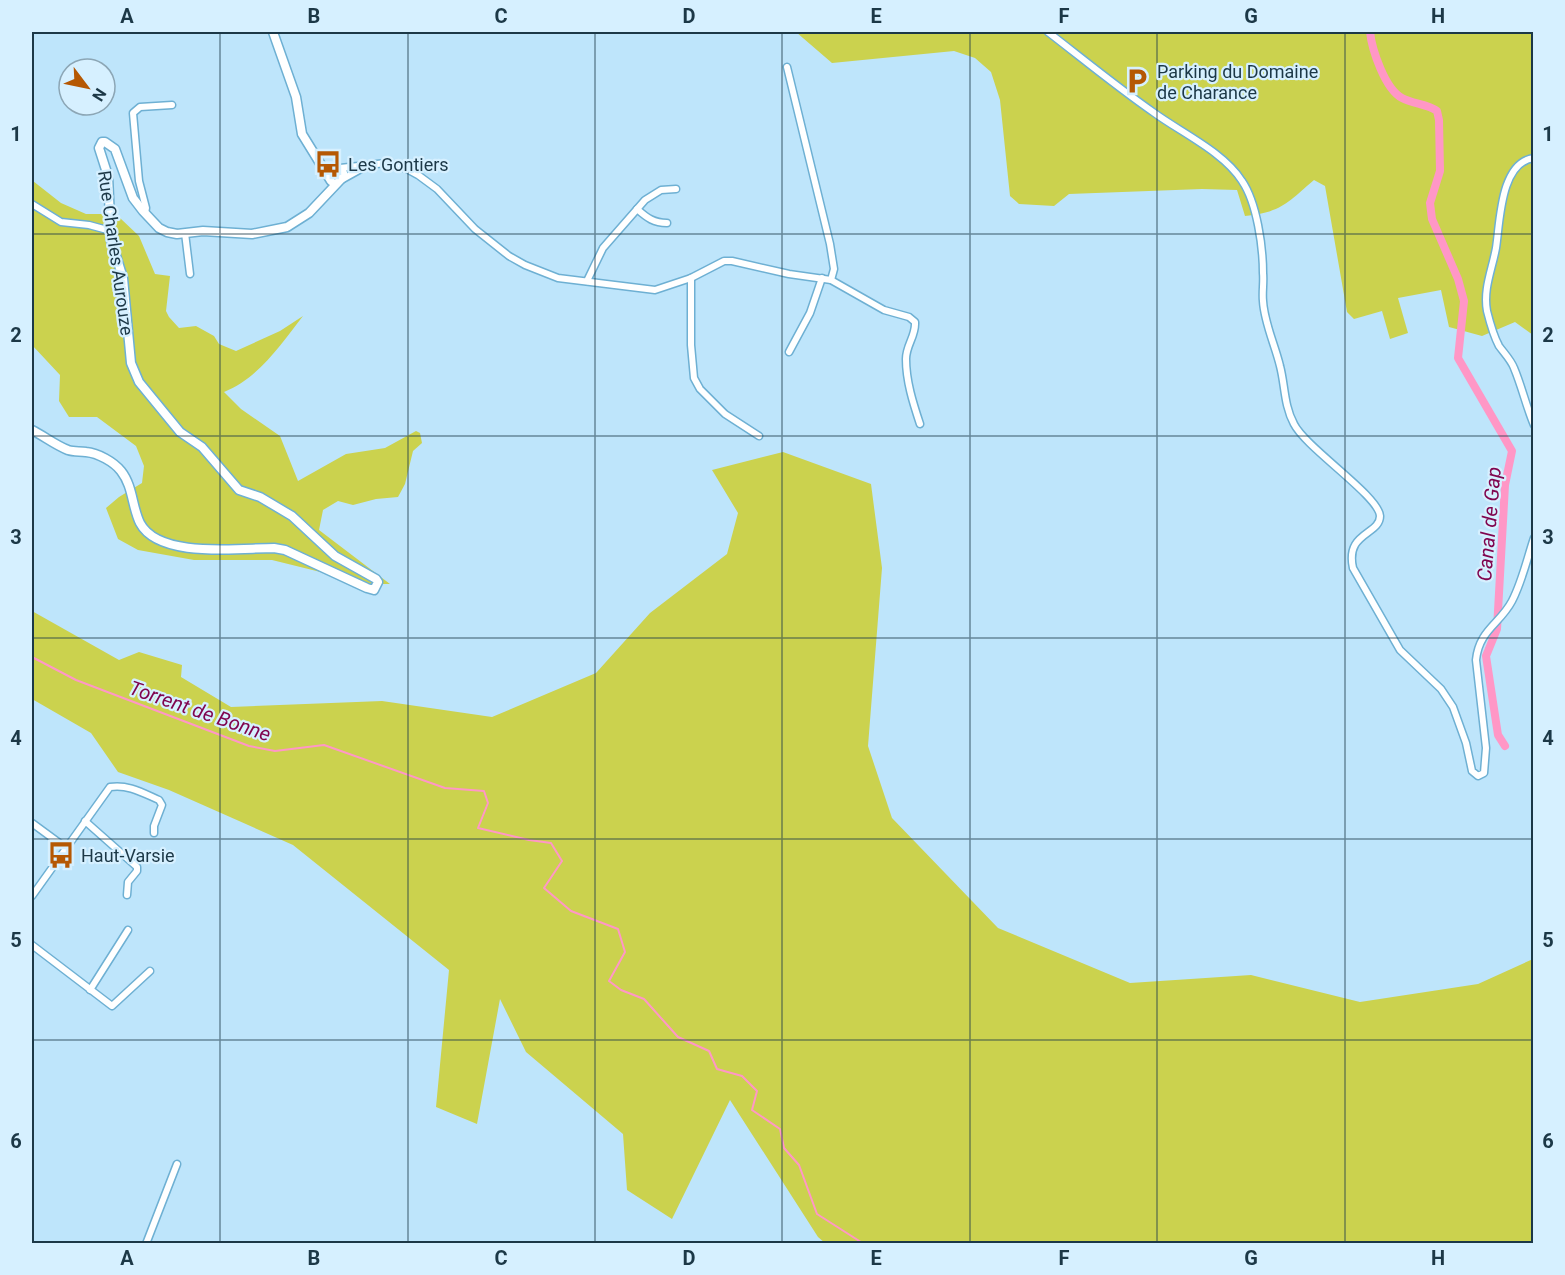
<svg xmlns="http://www.w3.org/2000/svg" width="1565" height="1275" viewBox="0 0 1565 1275" font-family="Roboto,sans-serif">
	<style>
		.green { fill: #cbd24e }
		.lines { fill: none; stroke-linecap: round; stroke-linejoin: round }
		.stream { stroke: #ff97c6; stroke-width: 2 }
		.canal { stroke: #ff97c6; stroke-width: 8 }
		.minor-casing { stroke: #6eb0d3; stroke-width: 9 }
		.tertiary-casing { stroke: #6eb0d3; stroke-width: 11 }
		.minor { stroke: #fff; stroke-width: 6 }
		.tertiary { stroke: #fff; stroke-width: 8 }
		.grid { fill: none; stroke: #1c3847; stroke-width: 1.5; stroke-opacity: 0.55 }
		.labels { text-anchor: middle; dominant-baseline: central; stroke-width: 4.5; stroke-linejoin: round; paint-order: stroke }
		.poi-label { font-size: 18px; fill: #1c3847; stroke: #d6f0ff; text-anchor: start }
		.street-label { font-size: 18px; fill: #1c3847; stroke: #d6f0ff }
		.water-label { font-size: 20px; font-style: italic; fill: #80054f; stroke: #d6f0ff }
		.neatline { fill: none; stroke: #1c3847; stroke-width: 2 }
		.grid-label { font-size: 20px; text-anchor: middle; font-weight: bold; fill: #1c3847 }
	</style>
	<rect width="100%" height="100%" fill="#bee5fb"/>
	<g class="green">
		<path d="M796,32H1533V335L1515,322L1482,336L1449,327L1441,290L1398,298L1408,333L1390,339L1382,311L1354,319L1347,312L1325,186L1314,180C1287,203 1282,212 1245,216L1237,190L1202,189L1069,194L1054,206L1019,204L1010,196L1000,100L991,72L975,58L954,51L832,63Z"/>
		<path d="M32,177L33,181L61,203L86,214H101L120,218L139,236L155,274L170,276L166,311L169,317L179,328L196,326L214,336L219,344L236,351L280,331L303,316C281,344 258,379 224,392L241,409L280,436L298,481L346,454L385,448L416,431L420,433L422,443L413,451L405,484L398,497L376,499L353,505L338,501L323,510L319,530L390,584H369L272,560H194L138,550L118,539L106,508L119,497L142,483L144,466L136,446L97,417H69L59,401L60,375L32,345Z"/>
		<path d="M783,452L871,484L882,568L868,746L892,818L998,928L1130,983L1251,975L1360,1002L1478,984L1533,959V1243H825L818,1237L730,1100L672,1219L627,1190L623,1134L526,1052L500,999L477,1124L436,1107L449,970L293,845L169,790L118,772L91,733L32,699V611L119,660L139,652L182,665L181,677L231,707L382,701L492,717L596,673L650,613L727,554L738,513L712,470Z"/>
	</g>
	<g class="lines">
		<path class="stream" d="M32,657L76,680L249,746L275,751L324,745L445,788L484,791L488,803L478,828L529,840L551,843L562,861L544,888L571,911L618,929L625,952L609,981L621,990L644,999L678,1037L709,1051L717,1069L742,1076L757,1091L752,1110L780,1129L784,1148L799,1165L817,1214L864,1244"/>
		<path class="canal" d="M1370,32C1372,50 1385,89 1402,98C1413,104 1427,104 1437,111L1439,120L1440,171L1430,203L1432,219L1458,279L1464,301L1458,358L1512,451L1505,485L1497,629L1486,656L1498,735L1505,746"/>
		<defs>
			<g id="minor">
				<path d="M1048,32C1083,59 1117,87 1153,112C1180,132 1224,152 1242,181C1257,203 1263,247 1263,273C1264,282 1262,292 1263,301C1264,322 1275,345 1280,366C1285,385 1284,406 1294,424C1306,448 1379,496 1380,516C1380,535 1345,532 1353,568L1400,650L1441,689L1453,707L1466,743L1472,771L1478,776L1484,773L1486,748L1476,660C1479,630 1500,624 1512,601C1522,582 1527,559 1534,538"/>
				<path d="M787,67L830,244L834,269L831,280"/>
				<path d="M1534,158C1500,162 1500,223 1496,248C1492,270 1483,289 1487,311C1490,323 1493,335 1499,346C1504,353 1511,360 1514,368C1522,387 1526,406 1534,425"/>
				<path d="M340,168L386,163L407,169L418,175L437,189L475,229L509,256L525,265L558,278L655,290L691,278L724,261H732L789,274L831,280L884,310L909,317L915,322C916,336 906,345 906,359C906,381 913,403 920,424"/>
				<path d="M343,179L361,169"/>
				<path d="M32,204L61,222L89,225L111,231"/>
				<path d="M637,209C647,218 654,223 667,223"/>
				<path d="M145,213L146,208L139,181L133,113L140,107L172,105"/>
				<path d="M185,233L190,274"/>
				<path d="M691,278V345L694,378L700,389L725,414L759,436"/>
				<path d="M587,281L603,248L645,200L661,190L676,189"/>
				<path d="M789,352L810,313L822,278"/>
				<path d="M85,821L137,867V871L128,882L127,895"/>
				<path d="M32,823L66,848"/>
				<path d="M32,896L110,787C128,784 143,793 159,800L162,805L154,826V833"/>
				<path d="M32,945L112,1006L150,971"/>
				<path d="M90,990L128,930"/>
				<path d="M146,1244L177,1164"/>
			</g>
			<g id="tertiary">
				<path d="M273,32L296,97L302,134L331,181"/>
				<path d="M32,430C44,436 55,445 68,450C74,452 80,451 86,452C98,453 114,462 121,471C133,486 132,507 140,523C159,559 239,548 274,548L285,550L367,588L374,590L378,582L376,579L335,556L292,516L260,497L239,490L202,447L180,432L139,382L131,363L123,278L111,240L108,176L99,148L102,142H105L115,149L133,198L143,211L159,228L167,232L177,234L203,231L252,234L287,227L309,213L344,176L342,170L337,168L331,170L329,175"/>
			</g>
		</defs>
		<use href="#minor" class="minor-casing"/>
		<use href="#tertiary" class="tertiary-casing"/>
		<use href="#minor" class="minor"/>
		<use href="#tertiary" class="tertiary"/>
	</g>
	<path class="grid" d="M220,32V1244M408,32V1244M595,32V1244M782,32V1244M970,32V1244M1157,32V1244M1345,32V1244M32,234H1534M32,436H1534M32,638H1534M32,839H1534M32,1040H1534"/>
	<defs>
		<symbol id="parking-bare" viewBox="-9 -9 18 18"><path d="M-3.5-5.5H1a3.5 3.5 0 0 1 0 7H-1V5.5H-3.5ZM-1-3.4V-.6H.8a1.4 1.4 0 0 0 0-2.8Z" fill="#b55803" stroke="#d6f0ff" stroke-width="2.5" paint-order="stroke"/></symbol>
		<symbol id="bus-bare" viewBox="-9 -9 18 18"><path d="M-5-6H5V4H4V6H2V4H-2V6H-4V4H-5ZM-3.5-4V0h7V-4ZM-3.5 1.2v1.5H-2V1.2ZM2 1.2v1.5H3.5V1.2Z" fill="#b55803" stroke="#d6f0ff" stroke-width="2.5" paint-order="stroke"/></symbol>
	</defs>
	<g fill-rule="evenodd">
		<use href="#parking-bare" x="1118" y="62" width="38" height="38"/>
		<use href="#bus-bare" x="309" y="145" width="38" height="38"/>
		<use href="#bus-bare" x="42" y="836" width="38" height="38"/>
	</g>
	<g class="labels">
		<g class="poi-label">
			<text x="1157" y="71">Parking du Domaine<tspan x="1157" dy="21">de Charance</tspan></text>
			<text x="348" y="164">Les Gontiers</text>
			<text x="81" y="855">Haut-Varsie</text>
		</g>
		<g class="street-label">
			<text transform="translate(116 253) rotate(82)">Rue Charles Aurouze</text>
		</g>
		<g class="water-label">
			<text transform="translate(1489 524) rotate(-85)">Canal de Gap</text>
			<text transform="translate(200 711) rotate(19)">Torrent de Bonne</text>
		</g>
	</g>
	<rect width="1565" height="1275" fill="none" stroke="#d6f0ff" stroke-width="66"/>
	<g transform="translate(87 87) rotate(122)"><circle r="28" fill="#d6f0ff" stroke="#8ca6b5" stroke-width="1.5"/>
	<path d="M0-4.5L10 22L0 15L-10 22Z" fill="#b55803"/>
	<text y="-9" font-size="16" font-weight="bold" text-anchor="middle" fill="#1c3847">N</text>
	</g>
	<rect x="33" y="33" width="1499" height="1209" class="neatline"/>
	<g class="grid-label">
		<text x="127" y="23">A</text>
		<text x="314" y="23">B</text>
		<text x="501" y="23">C</text>
		<text x="689" y="23">D</text>
		<text x="876" y="23">E</text>
		<text x="1064" y="23">F</text>
		<text x="1251" y="23">G</text>
		<text x="1438" y="23">H</text>
		<text x="16" y="141">1</text>
		<text x="1548" y="141">1</text>
		<text x="16" y="342">2</text>
		<text x="1548" y="342">2</text>
		<text x="16" y="544">3</text>
		<text x="1548" y="544">3</text>
		<text x="16" y="745">4</text>
		<text x="1548" y="745">4</text>
		<text x="16" y="947">5</text>
		<text x="1548" y="947">5</text>
		<text x="16" y="1148">6</text>
		<text x="1548" y="1148">6</text>
		<text x="127" y="1265">A</text>
		<text x="314" y="1265">B</text>
		<text x="501" y="1265">C</text>
		<text x="689" y="1265">D</text>
		<text x="876" y="1265">E</text>
		<text x="1064" y="1265">F</text>
		<text x="1251" y="1265">G</text>
		<text x="1438" y="1265">H</text>
	</g>
</svg>
